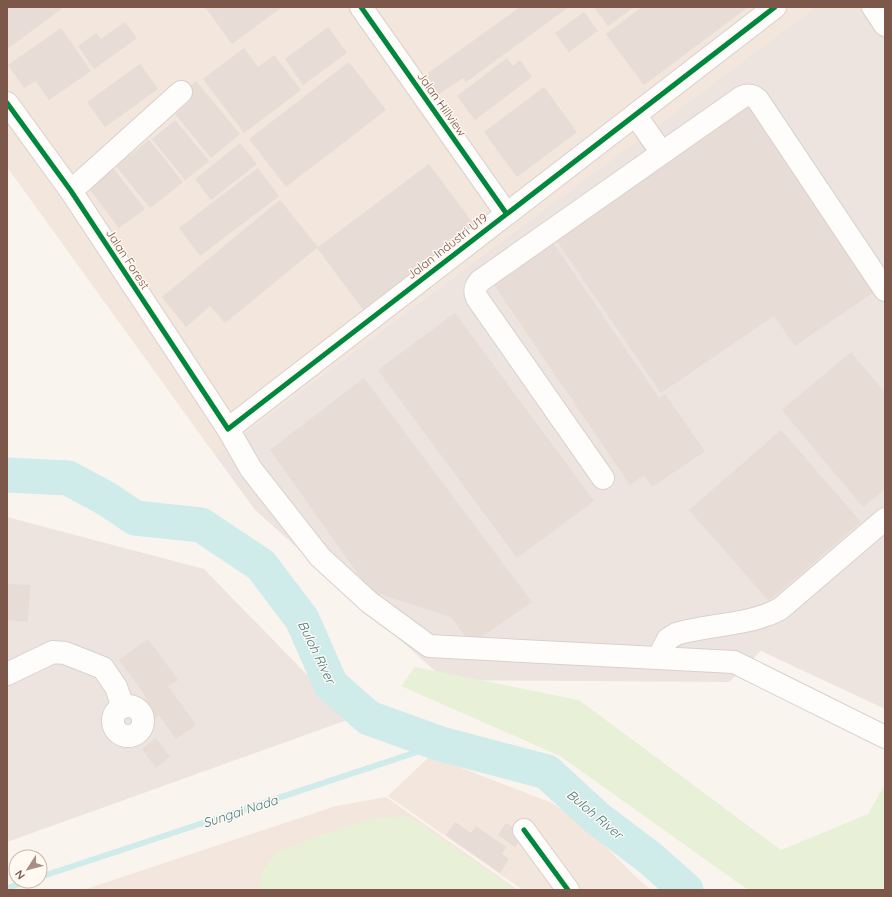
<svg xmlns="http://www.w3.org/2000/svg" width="892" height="897" viewBox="0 0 892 897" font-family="Quicksand,sans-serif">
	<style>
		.residential { fill: #f3e6dc }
		.industrial { fill: #ede4df }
		.green { fill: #e8f1d8 }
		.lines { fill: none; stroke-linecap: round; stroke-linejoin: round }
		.stream { stroke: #cfeceb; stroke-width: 6 }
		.river { stroke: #cfeceb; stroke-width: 35 }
		.building { fill: #e7dcd6 }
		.minor-casing { stroke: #d9d1cc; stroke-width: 24 }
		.minor { stroke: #fefdfc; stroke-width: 22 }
		.cycleway-casing { stroke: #fff9f2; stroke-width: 8 }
		.cycleway { stroke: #00873e; stroke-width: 5 }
		.labels { text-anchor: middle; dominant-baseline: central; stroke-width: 3; stroke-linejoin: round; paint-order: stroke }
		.street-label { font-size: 12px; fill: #7c574a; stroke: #fff9f2 }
		.water-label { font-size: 13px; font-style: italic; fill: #3c7d82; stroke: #fff9f2 }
	</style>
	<rect width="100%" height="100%" fill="#faf4ee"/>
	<g class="residential">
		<path d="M7,7H816L215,455L7,167Z"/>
		<path d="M430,756L552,803L579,820L635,876L651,890H523L388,796Z"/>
		<path d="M386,797L518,890H83L336,806Z"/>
	</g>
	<g class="industrial">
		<path d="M816,7H885V709L761,651L729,682L445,680L255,510L215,455Z"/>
		<path d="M7,517L204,569L350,719L7,842Z"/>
	</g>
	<g class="green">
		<path d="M415,667L579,700L781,850L868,814L885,784V890H748L560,756L401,686Z"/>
		<path d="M408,816L513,888L512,890H260L262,872L276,853L309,839L371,819Z"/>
	</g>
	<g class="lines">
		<g class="stream">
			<path d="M40,877L441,744"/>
			<path d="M7,888L29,881"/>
		</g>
		<path class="river" d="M7,475L68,478L107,499L135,518L201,525L261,565L302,619L331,685L369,718L441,744L547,772L597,818L650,858L686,890"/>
	</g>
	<g class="building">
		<path d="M7,7H64L7,49Z"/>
		<path d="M205,7H282L232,44Z"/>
		<path d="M520,7H569L466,82L463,78L438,95L424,76Z"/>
		<path d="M594,7H634L608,26Z"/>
		<path d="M642,7H748L644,85L606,34Z"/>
		<path d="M584,12L598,31L569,52L555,33Z"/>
		<path d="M125,22L137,38L94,69L78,46L96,33L101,39Z"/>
		<path d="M328,27L347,53L303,85L285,59Z"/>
		<path d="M61,28L91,71L49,100L36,81L24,88L8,65Z"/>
		<path d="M244,48L258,67L274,55L301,90L244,133L203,79Z"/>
		<path d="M507,58L513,66L520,60L532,77L475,120L457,96Z"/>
		<path d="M349,62L386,110L286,187L249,139Z"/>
		<path d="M140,64L158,89L105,127L87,102Z"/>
		<path d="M196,81L240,134L211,158L175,114L191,100L184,91Z"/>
		<path d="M544,87L577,132L517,177L484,132Z"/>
		<path d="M749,103L877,290L795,346L774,316L661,393L554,237Z"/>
		<path d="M175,120L209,161L185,180L152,139Z"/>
		<path d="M149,140L183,182L150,208L116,166Z"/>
		<path d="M240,143L257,164L211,200L195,179Z"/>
		<path d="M429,164L475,226L364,311L317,248Z"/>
		<path d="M113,168L145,209L119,228L88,187Z"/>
		<path d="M258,168L279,196L200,256L179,228Z"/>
		<path d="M280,200L318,247L225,323L210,306L186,327L162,297Z"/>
		<path d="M552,241L659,398L665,394L705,451L652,487L644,475L630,485L492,282Z"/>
		<path d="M455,313L594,501L517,558L378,370Z"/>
		<path d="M851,352L885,393V489L863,507L782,410Z"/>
		<path d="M364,378L532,602L471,644L451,617L370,591L270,450Z"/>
		<path d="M781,430L861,522L769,601L689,510Z"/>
		<path d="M7,584L30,585L28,622L7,620Z"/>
		<path d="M148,639L178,680L168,686L196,725L176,739L159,715L151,722L138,704L147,698L119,660Z"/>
		<path d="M156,738L170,757L156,768L142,749Z"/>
		<path d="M455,822L471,833L476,826L506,847L502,854L509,859L500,873L446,835Z"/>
		<path d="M506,823L523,834L515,847L498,835Z"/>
	</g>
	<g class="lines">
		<defs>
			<g id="minor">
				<path d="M361,7L506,213"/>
				<path d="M873,7L885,25"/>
				<path d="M7,103L71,191L228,429L251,469L320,557L369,602L429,646L734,662L885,737"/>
				<path d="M662,153L742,97C749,94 753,95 758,100L885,290"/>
				<path d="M71,191L181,92"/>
				<path d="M228,429L775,7"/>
				<path d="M603,478L477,298C474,291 475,287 480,281L662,153L636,116"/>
				<path d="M658,658L668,639L676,634C710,624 748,626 780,609L885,519"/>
				<path d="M7,674L53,652L65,653L103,668L116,687L123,707"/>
				<circle cx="128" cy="721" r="15"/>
				<path d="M524,830L568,890"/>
			</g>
		</defs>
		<use href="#minor" class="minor-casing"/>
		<use href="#minor" class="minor"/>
		<defs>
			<g id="cycleway">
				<path d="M361,7L506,213"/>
				<path d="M7,103L71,191L228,429L775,7"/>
				<path d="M524,830L568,890"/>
			</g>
		</defs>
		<use href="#cycleway" class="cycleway-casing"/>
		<use href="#cycleway" class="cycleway"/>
	</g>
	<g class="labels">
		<g class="street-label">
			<text transform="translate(442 104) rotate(55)">Jalan Hillview</text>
			<text transform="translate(447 246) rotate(-38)">Jalan Industri U19</text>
			<text transform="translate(128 259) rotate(57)">Jalan Forest</text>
		</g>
		<g class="water-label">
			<text transform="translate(317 652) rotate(64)">Buloh River</text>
			<text transform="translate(240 811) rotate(-18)">Sungai Nada</text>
			<text transform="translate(595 814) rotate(40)">Buloh River</text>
		</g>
	</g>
	<rect width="892" height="897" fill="none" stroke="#7c574a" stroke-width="16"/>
	<g transform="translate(28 869) rotate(234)"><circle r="19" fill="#fff9f2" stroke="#cbb8af"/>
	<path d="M0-3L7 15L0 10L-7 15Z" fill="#a88e83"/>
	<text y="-6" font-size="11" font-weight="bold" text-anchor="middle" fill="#7c574a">N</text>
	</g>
</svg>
